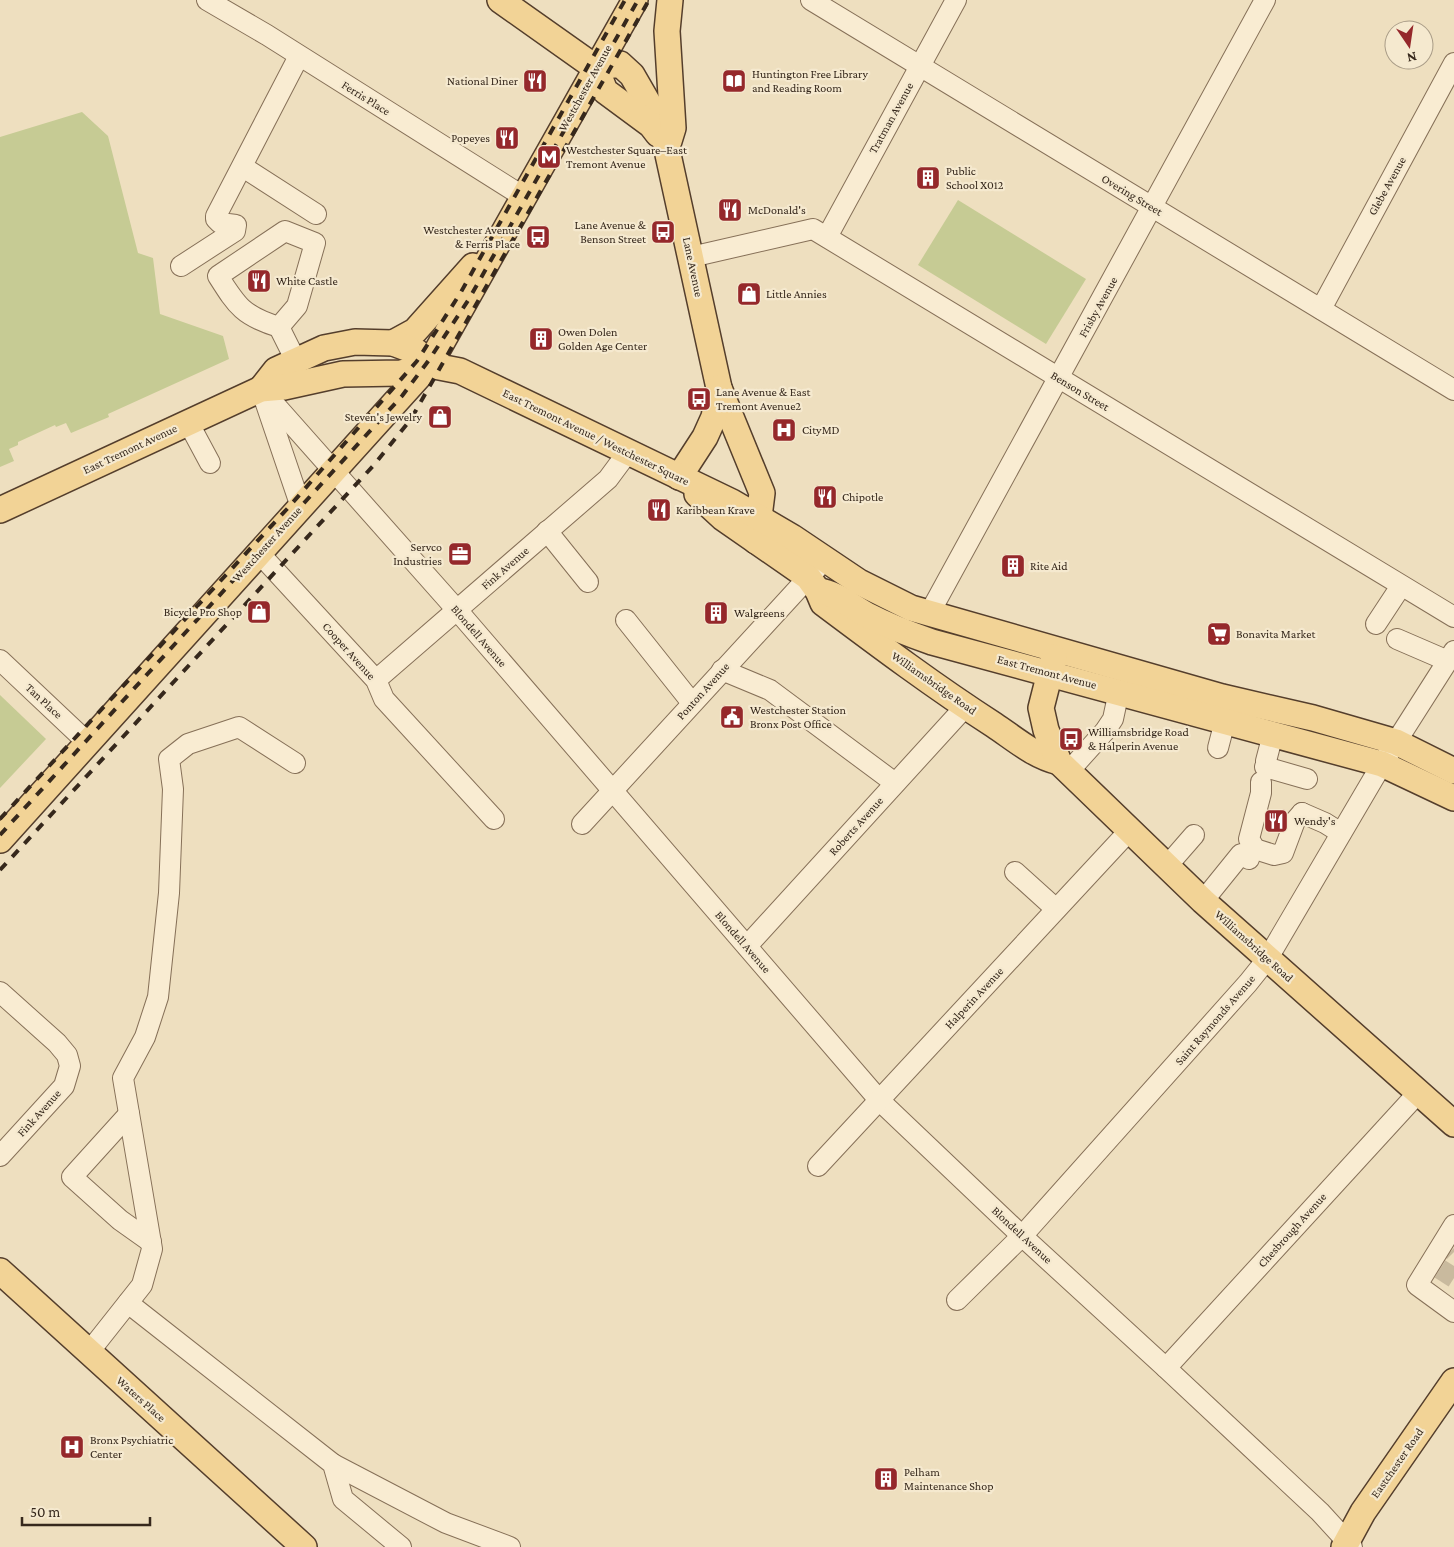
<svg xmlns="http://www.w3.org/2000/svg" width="1454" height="1547" viewBox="0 0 1454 1547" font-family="'Crimson Pro',serif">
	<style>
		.green { fill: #c6cb94 }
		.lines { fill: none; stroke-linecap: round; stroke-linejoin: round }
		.minor-tunnel { stroke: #c9ba9e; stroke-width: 20; stroke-dasharray: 20 10; stroke-linecap: butt }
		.minor-casing { stroke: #867058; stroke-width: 22 }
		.major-casing { stroke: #543e2c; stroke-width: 28 }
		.minor { stroke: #f9ecd2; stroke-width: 20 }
		.major { stroke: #f2d396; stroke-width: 25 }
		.rail { stroke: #36281c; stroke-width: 4; stroke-dasharray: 9 9; stroke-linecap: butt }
		.labels { text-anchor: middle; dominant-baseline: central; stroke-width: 4.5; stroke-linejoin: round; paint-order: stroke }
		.poi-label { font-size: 12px; fill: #36281c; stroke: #f5e9cf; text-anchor: start }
		.street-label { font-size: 12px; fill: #36281c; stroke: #f5e9cf }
	</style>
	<rect width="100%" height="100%" fill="#eedfbf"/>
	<g class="green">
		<path d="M82,112L108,136L138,253L153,258L160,314L223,336L229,359L108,414L109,417L71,433L66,423L56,427L55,425L18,442V445L9,449L14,461L0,467V137Z"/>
		<path d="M958,200L1086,279L1046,344L918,265Z"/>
		<path d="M0,695L46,739L0,788Z"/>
	</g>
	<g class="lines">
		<g class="minor-tunnel">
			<path d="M1452,1250L1454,1252"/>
			<path d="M1440,1269L1454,1278"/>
		</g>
		<defs>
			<g id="minor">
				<path d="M207,0L267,35L524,197"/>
				<path d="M811,0L1454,390"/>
				<path d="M243,167L316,214"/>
				<path d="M827,237L956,0"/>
				<path d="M691,257L813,229L1454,617"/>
				<path d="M181,266L235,231L236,225L220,223L216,219V216L299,56"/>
				<path d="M1321,309L1454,63"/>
				<path d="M279,327L297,306L315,243L285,231L218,276C237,306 243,316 279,327L296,361"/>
				<path d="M261,389L457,610L880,1101L1022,1236L1166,1368L1320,1512L1352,1547"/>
				<path d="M264,398L301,507"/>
				<path d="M188,422L210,463"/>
				<path d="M547,531L588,582"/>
				<path d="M259,553L376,680L384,699L494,819"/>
				<path d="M929,614L1265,0"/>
				<path d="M626,620L692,703"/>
				<path d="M1376,624L1401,586"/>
				<path d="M1397,639L1448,661"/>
				<path d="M0,660L88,743"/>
				<path d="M722,670L770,690L895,783"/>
				<path d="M376,680L608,479L628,452"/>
				<path d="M1218,748L1225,721"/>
				<path d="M1266,761L1273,734"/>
				<path d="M1265,767L1307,779"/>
				<path d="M1069,771L1105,731L1113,719L1119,691"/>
				<path d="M1261,782V793L1249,839L1255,849L1274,855L1283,853L1295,821L1302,813"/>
				<path d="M1302,813L1325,823L1341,833"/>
				<path d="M582,824L817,568"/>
				<path d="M1167,866L1194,835"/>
				<path d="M1015,872L1056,909"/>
				<path d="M1203,901L1241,854L1249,859"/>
				<path d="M747,946L965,707"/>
				<path d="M0,992L57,1043L67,1055L70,1066L64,1086L0,1156"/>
				<path d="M129,1114L72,1177L120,1220L151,1242"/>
				<path d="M818,1166L1130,830"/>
				<path d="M1454,1225L1417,1285L1454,1312"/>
				<path d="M957,1300L1022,1236L1248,983L1268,958L1382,764L1454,651"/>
				<path d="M128,1303L333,1464L343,1499L401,1547"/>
				<path d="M89,1352L142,1285L152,1249L123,1078L145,1037L158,997L169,893L173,789L169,759L188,744L239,727L295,763"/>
				<path d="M1166,1368L1418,1093"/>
				<path d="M333,1464L446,1523L510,1547"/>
			</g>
			<g id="major">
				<path d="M500,0L596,68"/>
				<path d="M596,68L620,64L632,75L662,127L719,388L762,493L756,541"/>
				<path d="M596,68L605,91L651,125L658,134"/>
				<path d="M669,141L673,128L667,31L670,0"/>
				<path d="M393,343L415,331L473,266"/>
				<path d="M261,389L276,370L324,348L355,342L393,343L417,352L429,365"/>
				<path d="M679,477L705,437L714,417L719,388"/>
				<path d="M697,494L723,518L808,577L818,591L823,603C879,645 935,687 994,725C1015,739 1034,756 1059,762"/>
				<path d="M0,510L261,389L284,387L343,374L401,373L429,365L460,371L732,502L792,537L859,582L911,608L1222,697L1313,718L1396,742L1454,771"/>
				<path d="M818,591C837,593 850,606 867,615C888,626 909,634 932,642L1382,764L1454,798"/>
				<path d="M1054,657L1041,708L1046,730L1059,762L1203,901L1454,1124"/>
				<path d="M0,840L429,365L635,0"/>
				<path d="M0,1271L304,1547"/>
				<path d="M1344,1547L1363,1512L1454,1381"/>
			</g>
		</defs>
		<use href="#minor" class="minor-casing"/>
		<use href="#major" class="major-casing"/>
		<use href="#minor" class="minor"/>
		<use href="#major" class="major"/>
		<g class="rail">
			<path d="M0,819L287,509L417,361L461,292L625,0"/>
			<path d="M0,835L402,396L429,360L469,299L638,0"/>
			<path d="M0,870L373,466L411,419L649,0"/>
		</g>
	</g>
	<defs>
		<symbol id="restaurant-square" viewBox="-11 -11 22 22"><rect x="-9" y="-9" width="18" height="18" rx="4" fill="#95282b" stroke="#f5e9cf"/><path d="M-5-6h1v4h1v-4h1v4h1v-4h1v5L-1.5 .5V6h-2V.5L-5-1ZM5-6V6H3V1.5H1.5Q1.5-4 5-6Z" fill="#fff"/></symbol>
		<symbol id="library-square" viewBox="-11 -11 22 22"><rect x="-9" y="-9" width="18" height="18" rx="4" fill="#95282b" stroke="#f5e9cf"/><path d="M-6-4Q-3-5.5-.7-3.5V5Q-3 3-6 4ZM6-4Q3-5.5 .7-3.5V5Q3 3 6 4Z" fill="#fff"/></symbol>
		<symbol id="metro-square" viewBox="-11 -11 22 22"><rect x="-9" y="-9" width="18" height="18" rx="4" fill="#95282b" stroke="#f5e9cf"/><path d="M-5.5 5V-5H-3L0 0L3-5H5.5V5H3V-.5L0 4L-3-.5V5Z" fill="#fff"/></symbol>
		<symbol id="building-square" viewBox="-11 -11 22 22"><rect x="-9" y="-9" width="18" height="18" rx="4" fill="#95282b" stroke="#f5e9cf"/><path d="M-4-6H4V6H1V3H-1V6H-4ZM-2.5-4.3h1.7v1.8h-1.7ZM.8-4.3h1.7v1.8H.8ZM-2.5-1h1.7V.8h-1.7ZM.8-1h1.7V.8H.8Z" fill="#fff"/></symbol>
		<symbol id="bus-square" viewBox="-11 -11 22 22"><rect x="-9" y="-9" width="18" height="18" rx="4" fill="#95282b" stroke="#f5e9cf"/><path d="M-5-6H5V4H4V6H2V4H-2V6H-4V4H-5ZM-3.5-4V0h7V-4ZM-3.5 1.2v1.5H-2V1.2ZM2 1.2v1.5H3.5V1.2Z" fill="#fff"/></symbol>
		<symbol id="shop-square" viewBox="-11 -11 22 22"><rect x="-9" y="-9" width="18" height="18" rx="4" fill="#95282b" stroke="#f5e9cf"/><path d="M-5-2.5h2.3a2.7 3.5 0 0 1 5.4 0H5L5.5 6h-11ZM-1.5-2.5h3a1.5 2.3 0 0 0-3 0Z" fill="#fff"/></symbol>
		<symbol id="hospital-square" viewBox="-11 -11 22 22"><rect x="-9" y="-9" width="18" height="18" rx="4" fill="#95282b" stroke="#f5e9cf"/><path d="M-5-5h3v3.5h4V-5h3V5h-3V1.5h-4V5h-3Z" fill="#fff"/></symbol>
		<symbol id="office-square" viewBox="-11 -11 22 22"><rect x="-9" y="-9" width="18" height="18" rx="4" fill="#95282b" stroke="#f5e9cf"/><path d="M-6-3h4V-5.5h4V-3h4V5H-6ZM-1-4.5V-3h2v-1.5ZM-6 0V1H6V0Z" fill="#fff"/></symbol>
		<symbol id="supermarket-square" viewBox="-11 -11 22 22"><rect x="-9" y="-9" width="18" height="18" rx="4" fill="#95282b" stroke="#f5e9cf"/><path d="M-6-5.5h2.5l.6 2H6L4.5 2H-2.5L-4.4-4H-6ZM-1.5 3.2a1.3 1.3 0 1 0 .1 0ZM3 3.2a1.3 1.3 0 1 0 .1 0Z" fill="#fff"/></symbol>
		<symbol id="civic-square" viewBox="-11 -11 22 22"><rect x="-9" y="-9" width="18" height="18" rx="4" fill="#95282b" stroke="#f5e9cf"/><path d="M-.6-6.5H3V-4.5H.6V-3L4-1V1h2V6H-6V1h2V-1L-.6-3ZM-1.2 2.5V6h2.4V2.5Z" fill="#fff"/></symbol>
	</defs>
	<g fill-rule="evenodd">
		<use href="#restaurant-square" x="521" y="67" width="28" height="28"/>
		<use href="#library-square" x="720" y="67" width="28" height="28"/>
		<use href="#restaurant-square" x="493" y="124" width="28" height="28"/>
		<use href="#metro-square" x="535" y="143" width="28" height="28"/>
		<use href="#building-square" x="914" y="164" width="28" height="28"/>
		<use href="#restaurant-square" x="716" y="196" width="28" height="28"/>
		<use href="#bus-square" x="649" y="218" width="28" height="28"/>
		<use href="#bus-square" x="524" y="223" width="28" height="28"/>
		<use href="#restaurant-square" x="245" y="267" width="28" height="28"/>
		<use href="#shop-square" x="735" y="280" width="28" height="28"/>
		<use href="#building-square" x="527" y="325" width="28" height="28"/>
		<use href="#bus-square" x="685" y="385" width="28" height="28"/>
		<use href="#shop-square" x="426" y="403" width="28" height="28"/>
		<use href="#hospital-square" x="770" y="416" width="28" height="28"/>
		<use href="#restaurant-square" x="811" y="483" width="28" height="28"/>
		<use href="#restaurant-square" x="645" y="496" width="28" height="28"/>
		<use href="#office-square" x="446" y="540" width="28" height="28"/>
		<use href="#building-square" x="999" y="552" width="28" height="28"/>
		<use href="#shop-square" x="245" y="598" width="28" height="28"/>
		<use href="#building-square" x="702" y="599" width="28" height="28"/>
		<use href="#supermarket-square" x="1205" y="620" width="28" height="28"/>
		<use href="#civic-square" x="718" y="703" width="28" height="28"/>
		<use href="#bus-square" x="1057" y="725" width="28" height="28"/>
		<use href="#restaurant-square" x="1262" y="807" width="28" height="28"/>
		<use href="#hospital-square" x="58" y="1433" width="28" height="28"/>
		<use href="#building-square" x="872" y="1465" width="28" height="28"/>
	</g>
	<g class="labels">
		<g class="poi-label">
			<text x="752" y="74">Huntington Free Library<tspan x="752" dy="14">and Reading Room</tspan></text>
			<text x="518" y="81" text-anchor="end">National Diner</text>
			<text x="490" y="138" text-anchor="end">Popeyes</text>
			<text x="566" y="150">Westchester Square–East<tspan x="566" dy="14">Tremont Avenue</tspan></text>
			<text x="946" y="171">Public<tspan x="946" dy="14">School X012</tspan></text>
			<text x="748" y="210">McDonald's</text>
			<text x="646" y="225" text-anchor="end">Lane Avenue &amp;<tspan x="646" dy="14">Benson Street</tspan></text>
			<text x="520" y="230" text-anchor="end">Westchester Avenue<tspan x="520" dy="14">&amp; Ferris Place</tspan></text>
			<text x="276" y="281">White Castle</text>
			<text x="766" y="294">Little Annies</text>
			<text x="558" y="332">Owen Dolen<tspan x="558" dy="14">Golden Age Center</tspan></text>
			<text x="716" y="392">Lane Avenue &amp; East<tspan x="716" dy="14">Tremont Avenue2</tspan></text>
			<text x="422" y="417" text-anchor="end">Steven's Jewelry</text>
			<text x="802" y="430">CityMD</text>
			<text x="842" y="497">Chipotle</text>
			<text x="676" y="510">Karibbean Krave</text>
			<text x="442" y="547" text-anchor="end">Servco<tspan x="442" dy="14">Industries</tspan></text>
			<text x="1030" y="566">Rite Aid</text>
			<text x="242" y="612" text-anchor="end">Bicycle Pro Shop</text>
			<text x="734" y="613">Walgreens</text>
			<text x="1236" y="634">Bonavita Market</text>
			<text x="750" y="710">Westchester Station<tspan x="750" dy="14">Bronx Post Office</tspan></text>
			<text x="1088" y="732">Williamsbridge Road<tspan x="1088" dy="14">&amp; Halperin Avenue</tspan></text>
			<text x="1294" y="821">Wendy's</text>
			<text x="90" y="1440">Bronx Psychiatric<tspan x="90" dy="14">Center</tspan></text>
			<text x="904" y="1472">Pelham<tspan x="904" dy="14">Maintenance Shop</tspan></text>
		</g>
		<g class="street-label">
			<text transform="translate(585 88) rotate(-61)">Westchester Avenue</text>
			<text transform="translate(366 98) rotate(32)">Ferris Place</text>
			<text transform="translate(891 118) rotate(-61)">Tratman Avenue</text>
			<text transform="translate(1387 186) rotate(-61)">Glebe Avenue</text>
			<text transform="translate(1132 195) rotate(31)">Overing Street</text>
			<text transform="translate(693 267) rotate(78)">Lane Avenue</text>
			<text transform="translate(1098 307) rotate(-61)">Frisby Avenue</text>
			<text transform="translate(1080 391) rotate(31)">Benson Street</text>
			<text transform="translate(596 437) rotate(26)">East Tremont Avenue / Westchester Square</text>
			<text transform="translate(130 449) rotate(-25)">East Tremont Avenue</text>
			<text transform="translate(267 544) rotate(-48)">Westchester Avenue</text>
			<text transform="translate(505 568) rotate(-41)">Fink Avenue</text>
			<text transform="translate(479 636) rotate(49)">Blondell Avenue</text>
			<text transform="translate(349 651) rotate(48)">Cooper Avenue</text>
			<text transform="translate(1047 672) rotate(15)">East Tremont Avenue</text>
			<text transform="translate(934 683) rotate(35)">Williamsbridge Road</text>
			<text transform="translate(703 691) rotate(-48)">Ponton Avenue</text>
			<text transform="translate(44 701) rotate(43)">Tan Place</text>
			<text transform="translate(856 826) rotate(-48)">Roberts Avenue</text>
			<text transform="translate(743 942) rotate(49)">Blondell Avenue</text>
			<text transform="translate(1254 946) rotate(42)">Williamsbridge Road</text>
			<text transform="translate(974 998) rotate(-47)">Halperin Avenue</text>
			<text transform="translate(1215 1020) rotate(-49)">Saint Raymonds Avenue</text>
			<text transform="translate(39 1113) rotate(-48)">Fink Avenue</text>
			<text transform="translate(1292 1230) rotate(-48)">Chesbrough Avenue</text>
			<text transform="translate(1022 1235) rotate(43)">Blondell Avenue</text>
			<text transform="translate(141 1399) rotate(42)">Waters Place</text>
			<text transform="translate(1397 1463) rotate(-55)">Eastchester Road</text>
		</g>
	</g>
	<g transform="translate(1409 45) rotate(167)"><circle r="24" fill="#f5e9cf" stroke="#a99c87"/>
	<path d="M0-4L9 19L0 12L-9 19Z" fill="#95282b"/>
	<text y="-8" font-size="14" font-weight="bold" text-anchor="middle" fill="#36281c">N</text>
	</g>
	<path d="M22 1517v8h128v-8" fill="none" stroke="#36281c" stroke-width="2.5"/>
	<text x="30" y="1517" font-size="15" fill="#36281c" stroke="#f5e9cf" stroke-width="4" paint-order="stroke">50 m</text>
</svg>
